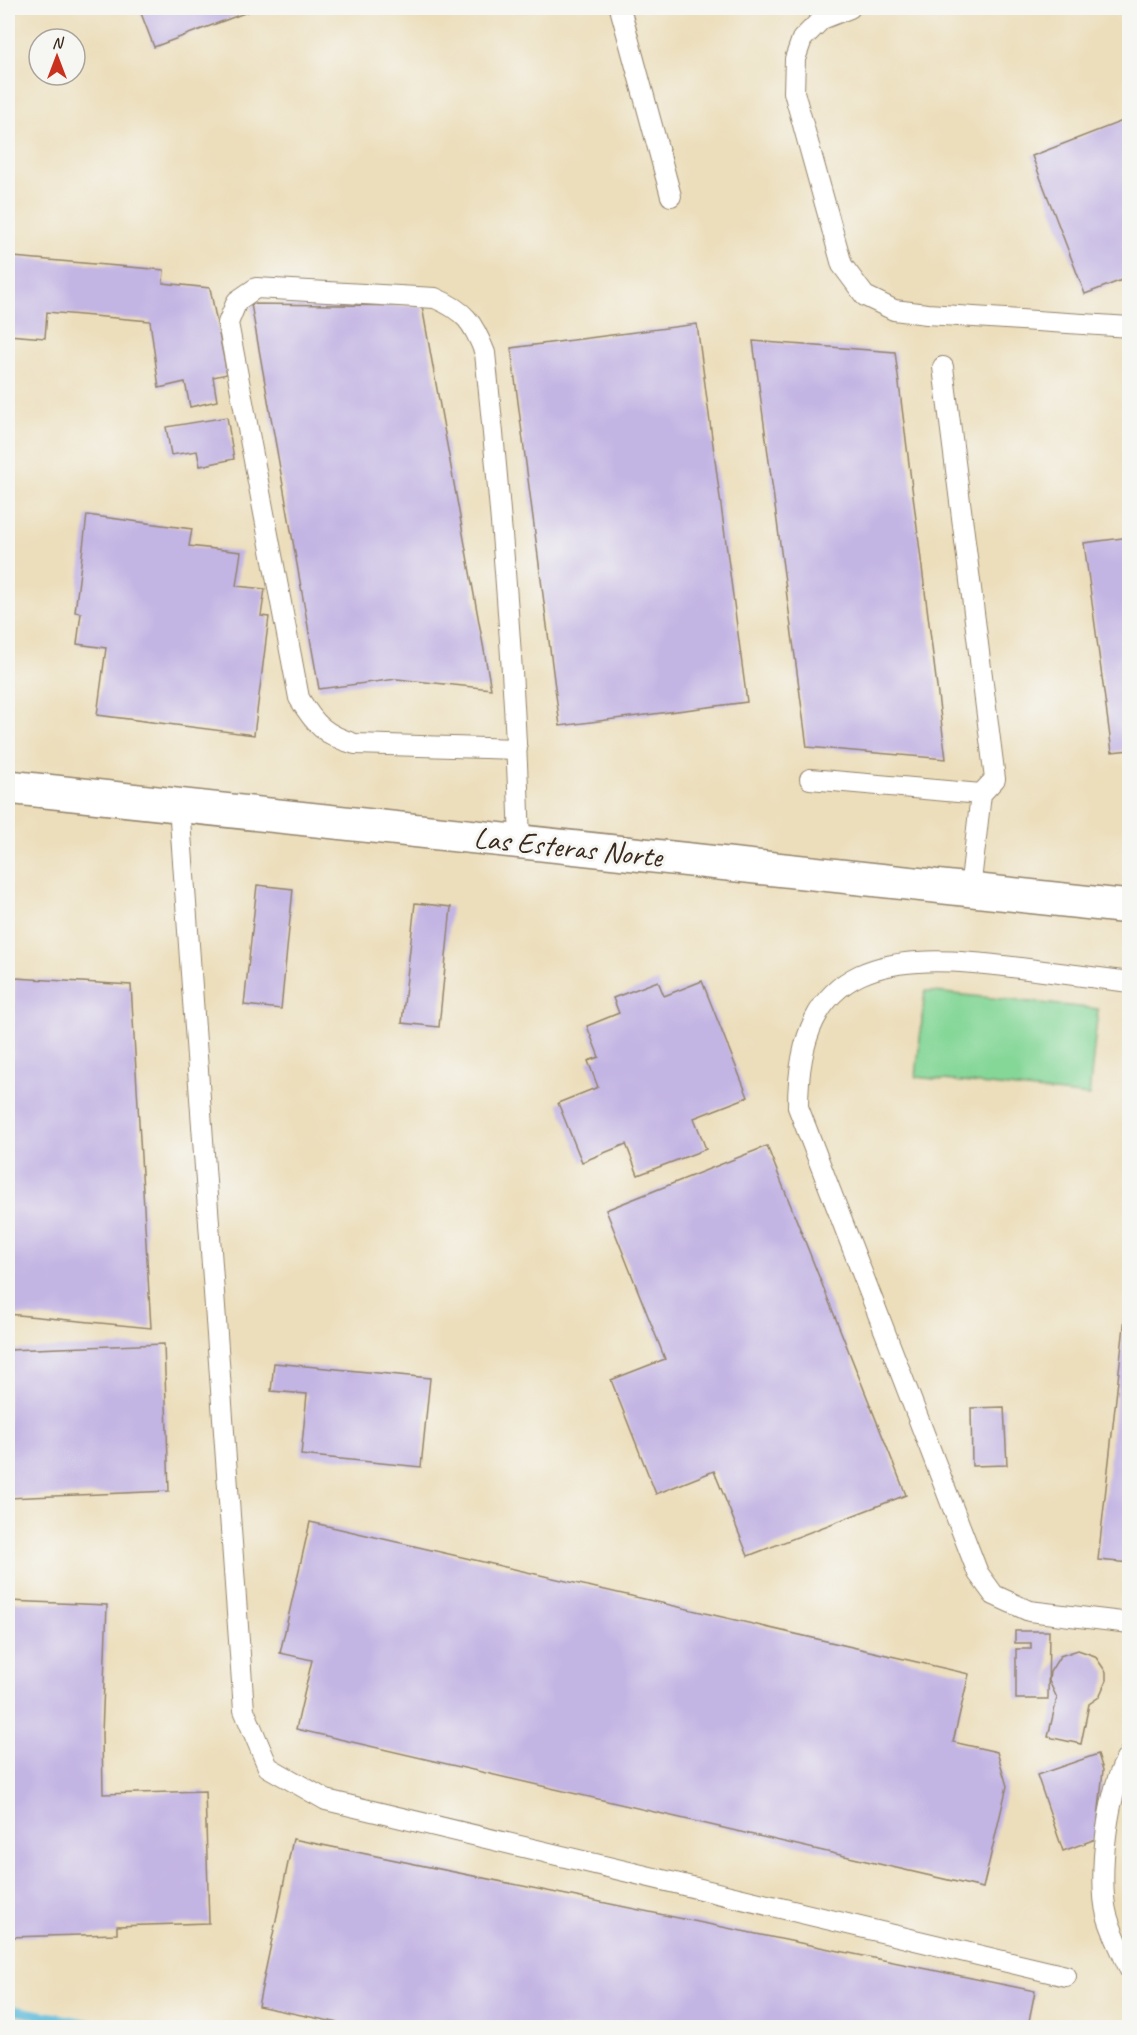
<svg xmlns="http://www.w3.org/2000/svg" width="1137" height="2035" viewBox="0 0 1137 2035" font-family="Caveat,sans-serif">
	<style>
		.green { fill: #85d798; stroke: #60805b; stroke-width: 1.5 }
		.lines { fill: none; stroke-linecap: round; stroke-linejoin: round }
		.stream { stroke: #5ebbdc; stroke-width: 9 }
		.building { fill: #c2b4e3 }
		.service-casing { stroke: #94846c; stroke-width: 22 }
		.minor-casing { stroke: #94846c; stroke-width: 36 }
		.service { stroke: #fff; stroke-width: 20 }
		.minor { stroke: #fff; stroke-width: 33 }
		.labels { text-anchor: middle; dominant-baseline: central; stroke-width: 6; stroke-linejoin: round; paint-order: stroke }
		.street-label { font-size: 30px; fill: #3b2a1e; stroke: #f6f6f2 }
	</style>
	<rect width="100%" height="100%" fill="#f6f6f2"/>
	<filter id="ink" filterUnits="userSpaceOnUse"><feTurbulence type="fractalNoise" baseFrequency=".0167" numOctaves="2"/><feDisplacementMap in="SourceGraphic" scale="12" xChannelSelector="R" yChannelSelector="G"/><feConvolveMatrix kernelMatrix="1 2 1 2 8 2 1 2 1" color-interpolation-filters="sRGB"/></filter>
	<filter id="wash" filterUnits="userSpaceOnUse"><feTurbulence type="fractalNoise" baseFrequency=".008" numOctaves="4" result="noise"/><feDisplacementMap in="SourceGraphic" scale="24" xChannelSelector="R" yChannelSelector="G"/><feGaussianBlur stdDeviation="1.35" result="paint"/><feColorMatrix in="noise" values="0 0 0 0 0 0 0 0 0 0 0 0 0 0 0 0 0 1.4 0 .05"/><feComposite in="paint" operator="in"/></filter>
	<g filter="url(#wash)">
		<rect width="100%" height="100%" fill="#ecdebb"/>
		<path class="green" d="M925,991L1098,1009L1089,1096L916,1077Z"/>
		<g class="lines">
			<path class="stream" d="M8,2009L113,2028"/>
		</g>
		<g id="blocks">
			<g class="building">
				<path d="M139,8H258L154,47Z"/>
				<path d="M1130,118V277L1085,294L1032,156Z"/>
				<path d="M13,257L164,270L163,283L210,288L227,374L213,377L217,401L190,407L185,382L159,388L150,321L47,312L45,338L8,335Z"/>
				<path d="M251,304L422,306L491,689L397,679L319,689Z"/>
				<path d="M697,324L747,702L560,726L511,348Z"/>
				<path d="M753,341L895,352L946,759L807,747Z"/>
				<path d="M227,417L234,459L200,466L197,451L171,455L166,427Z"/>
				<path d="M8,442L12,462L8,463Z"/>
				<path d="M87,515L192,529L189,546L241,552L236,586L265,589L261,616L269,617L254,735L97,715L106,648L77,644L81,613L75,612Z"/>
				<path d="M1130,537V750L1112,752L1084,543Z"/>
				<path d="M257,885L293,889L281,1009L244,1005Z"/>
				<path d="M415,903L451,907L439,1027L402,1023Z"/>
				<path d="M15,978L131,985L151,1328L8,1314V1141Z"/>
				<path d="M658,981L664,996L702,981L748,1097L694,1118L706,1149L638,1175L626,1144L582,1162L558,1103L598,1087L588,1061L599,1057L587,1026L619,1013L613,998Z"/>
				<path d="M767,1146L906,1495L748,1556L714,1471L656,1494L611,1380L665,1359L606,1210Z"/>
				<path d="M1128,1290H1130V1563L1098,1560Z"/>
				<path d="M164,1344L169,1491L8,1498V1350Z"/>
				<path d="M274,1363L430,1378L421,1467L301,1455L307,1394L271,1391Z"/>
				<path d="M1004,1407L1007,1465L972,1466L971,1408Z"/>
				<path d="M310,1522L969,1674L953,1742L997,1752L1007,1786L983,1888L296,1729L312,1660L280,1653Z"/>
				<path d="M8,1601L107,1605L102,1734L103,1794L205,1791L209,1923L117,1926V1934L8,1937Z"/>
				<path d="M1015,1631H1049L1048,1699H1016V1649H1031V1643H1015Z"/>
				<path d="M1078,1650L1095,1656L1106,1672V1681L1099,1697L1089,1704L1081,1744L1048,1737L1057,1698L1049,1681L1050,1672L1060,1656Z"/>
				<path d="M1098,1754L1103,1770L1096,1839L1063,1851L1037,1775Z"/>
				<path d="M293,1839L1035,1991L1028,2026L1032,2028H363L258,2006Z"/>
			</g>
		</g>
	</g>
	<g filter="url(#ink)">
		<use href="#blocks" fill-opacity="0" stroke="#94846c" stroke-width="1.5"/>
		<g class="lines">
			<defs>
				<g id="service">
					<path d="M620,8L671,196"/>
					<path d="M850,8L822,19L802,39L795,59L794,92L842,265L865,296L894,310L927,314L1130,327"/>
					<path d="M943,367L995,779L981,794L970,890"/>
					<path d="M517,749L355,744C325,735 315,725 299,698L228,323L237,301L256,288L435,298C465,311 473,322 485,353C502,516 515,678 520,842"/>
					<path d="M810,779L981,794"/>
					<path d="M179,806L244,1710L268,1767L326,1800L1066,1976"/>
					<path d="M1130,982C1090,977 1051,972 1012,967C891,952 798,957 798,1107L978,1573L994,1595L1029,1611L1130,1623"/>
					<path d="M1130,1753C1108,1784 1097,1878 1107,1915C1112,1933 1122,1952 1130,1970"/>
				</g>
				<path id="minor" d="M8,787L1130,907"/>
			</defs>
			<use href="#service" class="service-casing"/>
			<use href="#minor" class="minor-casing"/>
			<use href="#service" class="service"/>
			<use href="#minor" class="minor"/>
		</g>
	</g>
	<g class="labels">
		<g class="street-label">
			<text transform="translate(568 847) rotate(6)">Las Esteras Norte</text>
		</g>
	</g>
	<rect width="1137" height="2035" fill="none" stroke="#f6f6f2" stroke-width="30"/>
	<g transform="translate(57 57)"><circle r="28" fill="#f6f6f2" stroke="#aba49d" stroke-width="1.5"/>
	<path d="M0-4.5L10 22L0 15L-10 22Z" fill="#c8321e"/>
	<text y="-9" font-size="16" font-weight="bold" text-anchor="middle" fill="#3b2a1e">N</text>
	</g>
</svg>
